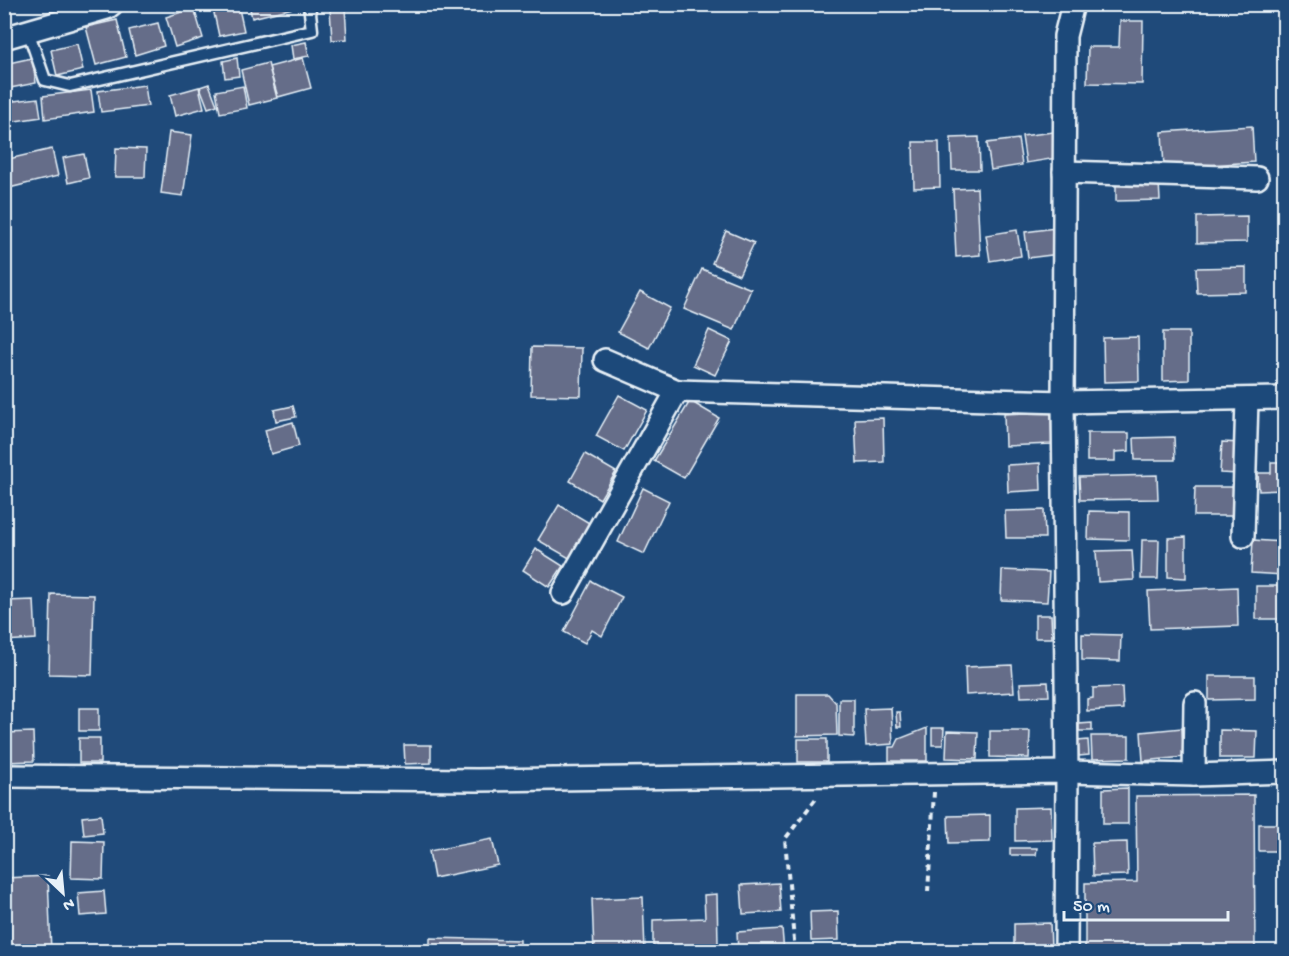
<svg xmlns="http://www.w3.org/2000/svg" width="1289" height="956" viewBox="0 0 1289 956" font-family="'Gochi Hand',sans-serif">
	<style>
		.building { fill: #656d89; stroke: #e8f1f8; stroke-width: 1.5 }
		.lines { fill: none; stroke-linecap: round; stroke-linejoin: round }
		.lane-casing { stroke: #e8f1f8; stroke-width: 15 }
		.street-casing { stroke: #e8f1f8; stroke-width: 26 }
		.path { stroke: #e8f1f8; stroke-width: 4; stroke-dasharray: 6 4.5; stroke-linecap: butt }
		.lane { stroke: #1f4a7a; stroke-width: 10 }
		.street { stroke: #1f4a7a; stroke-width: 21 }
	</style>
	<rect width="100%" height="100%" fill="#1f4a7a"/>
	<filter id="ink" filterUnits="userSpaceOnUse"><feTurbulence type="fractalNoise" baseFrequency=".0167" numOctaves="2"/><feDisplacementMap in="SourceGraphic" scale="12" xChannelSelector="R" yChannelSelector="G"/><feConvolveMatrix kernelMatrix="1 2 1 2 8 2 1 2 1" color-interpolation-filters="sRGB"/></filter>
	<g filter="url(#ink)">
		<g class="building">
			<path d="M212,4H238L244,31L219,36Z"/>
			<path d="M249,4H292L293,8L252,18Z"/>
			<path d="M194,8L203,38L175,47L166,17Z"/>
			<path d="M345,8L347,39L332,40L330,9Z"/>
			<path d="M117,20L126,57L96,65L86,27Z"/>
			<path d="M1120,21H1143L1142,84L1087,83L1088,47H1119Z"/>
			<path d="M158,23L164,46L135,55L129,30Z"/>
			<path d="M306,42L309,56L293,59L291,45Z"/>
			<path d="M77,44L83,70L57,76L51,50Z"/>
			<path d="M32,58L36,83L5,89L4,64Z"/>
			<path d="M237,58L239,76L225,78L223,61Z"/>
			<path d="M303,58L311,88L278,97L269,67Z"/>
			<path d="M268,63L277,98L249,105L241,70Z"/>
			<path d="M209,84L217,105L208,108L200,87Z"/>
			<path d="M145,85L148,106L101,112L98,91Z"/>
			<path d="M243,86L247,108L220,113L216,91Z"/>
			<path d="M199,87L204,108L175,116L170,95Z"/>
			<path d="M91,90L94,112L45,119L43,96Z"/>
			<path d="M38,98L41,117L9,122L6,102Z"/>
			<path d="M1252,126L1254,162L1164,168L1162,132Z"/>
			<path d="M169,132L192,135L183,196L161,193Z"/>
			<path d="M1053,132L1057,158L1026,163L1022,136Z"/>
			<path d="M979,137L980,170H952L951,138Z"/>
			<path d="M1018,139L1022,165L991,170L987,143Z"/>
			<path d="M913,142H939L940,187L914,188Z"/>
			<path d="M116,148L146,149L145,177H115Z"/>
			<path d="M52,149L58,176L9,188L4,168V160Z"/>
			<path d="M84,154L89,178L68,183L63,158Z"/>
			<path d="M1159,182L1160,200L1116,201V183Z"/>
			<path d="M977,188L980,255L956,257L953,189Z"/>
			<path d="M1247,216V242L1197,243V217Z"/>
			<path d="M1055,228L1059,254L1028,258L1025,232Z"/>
			<path d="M1017,230L1021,256L990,261L986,235Z"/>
			<path d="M726,231L754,243L739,275L712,263Z"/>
			<path d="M1246,267V292L1197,293L1196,268Z"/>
			<path d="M702,269L751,289L734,330L684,309Z"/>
			<path d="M640,292L670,308L649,348L618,332Z"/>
			<path d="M709,330L732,341L715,375L693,365Z"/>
			<path d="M1163,332H1189V380L1163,381Z"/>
			<path d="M1138,337L1139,381L1104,382L1103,338Z"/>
			<path d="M532,347L582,348L581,396L531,395Z"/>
			<path d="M619,395L647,410L624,451L596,436Z"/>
			<path d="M690,401L719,418L684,478L654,461Z"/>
			<path d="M293,406L296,417L276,421L274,410Z"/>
			<path d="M1051,412L1052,444L1005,446L1004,414Z"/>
			<path d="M883,418L884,462L857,463L855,419Z"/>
			<path d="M293,422L299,446L271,454L265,430Z"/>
			<path d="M1087,433H1129V451L1115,452V461H1087Z"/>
			<path d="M1174,437L1175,460H1135L1134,438Z"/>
			<path d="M1222,442L1241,443L1239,474L1220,473Z"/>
			<path d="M585,454L616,472L600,499L570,481Z"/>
			<path d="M1271,462H1284V490L1259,491L1258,473H1271Z"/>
			<path d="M1040,463L1041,490L1008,492L1007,465Z"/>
			<path d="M1157,475L1158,499L1080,500L1079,477Z"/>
			<path d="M1195,487H1234L1233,516H1194Z"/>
			<path d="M643,488L669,501L644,554L618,542Z"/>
			<path d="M559,505L591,524L571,559L538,540Z"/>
			<path d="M1044,510L1045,538H1006L1005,511Z"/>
			<path d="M1089,511L1129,512V540L1088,539Z"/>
			<path d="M1186,537V578L1168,577V538Z"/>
			<path d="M1142,540H1159L1158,579H1141Z"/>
			<path d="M1253,540L1284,542V575L1251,573Z"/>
			<path d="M536,549L563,566L549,587L523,570Z"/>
			<path d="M1132,550L1134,580L1098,582L1096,551Z"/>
			<path d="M1002,570L1049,572L1047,602L1001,600Z"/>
			<path d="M591,581L622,597L602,636L592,630L585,643L564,632Z"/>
			<path d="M1256,586H1284V637H1281L1282,619H1256Z"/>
			<path d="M1237,587L1238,626L1150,629L1148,591Z"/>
			<path d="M51,594L94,595L92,675L49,674Z"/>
			<path d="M34,600L36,639L4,641V601Z"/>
			<path d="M1035,615H1051L1052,638H1035Z"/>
			<path d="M1082,634L1121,635L1120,661L1082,660Z"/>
			<path d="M1012,665L1014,692L966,695L965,667Z"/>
			<path d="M1209,676H1255V699L1209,700Z"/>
			<rect x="1283" y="678" width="1" height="25"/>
			<path d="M1048,682L1049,696L1021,697L1020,683Z"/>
			<path d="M1122,687L1123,709L1087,711V699L1093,698V688Z"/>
			<path d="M797,694H828L836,703L837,735L797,736Z"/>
			<path d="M839,699H854V737L839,736Z"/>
			<rect x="79" y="708" width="20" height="23"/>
			<path d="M891,708L893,744L866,746L864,709Z"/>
			<path d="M896,712H900L901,727H897Z"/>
			<path d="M1092,723V731H1079V724Z"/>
			<path d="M927,728V761H889V747H895L899,739Z"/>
			<path d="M932,728H944L943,745H932Z"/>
			<path d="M1182,728L1184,757L1143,761L1141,732Z"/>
			<path d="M1220,730L1257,731L1256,758H1220Z"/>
			<path d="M947,731L978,732L977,759L946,758Z"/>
			<path d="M990,731H1030L1029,758L990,757Z"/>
			<path d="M33,732L34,761L4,762V733Z"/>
			<path d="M1091,736H1129V758L1092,759Z"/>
			<rect x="79" y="738" width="21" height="25"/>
			<rect x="798" y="739" width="29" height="23"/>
			<path d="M1088,740L1089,755L1079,756L1078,741Z"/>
			<path d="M404,745H431V763L405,764Z"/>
			<path d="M1128,788V824H1103V789Z"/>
			<path d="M1254,795L1255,952H1085V883L1137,882L1136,796Z"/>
			<path d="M1051,807L1052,840L1015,841V808Z"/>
			<path d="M101,815L103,833L84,835L82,817Z"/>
			<path d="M990,815V842L949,843L948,816Z"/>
			<rect x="1259" y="824" width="25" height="27"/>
			<path d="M492,839L498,865L434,878L429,851Z"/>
			<path d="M72,841L104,842L103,879L71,878Z"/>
			<path d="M1127,842L1128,875L1093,876L1092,843Z"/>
			<path d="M1010,848H1037L1036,855H1010Z"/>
			<path d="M48,876L51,952H5L4,878Z"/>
			<path d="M779,883L781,912L743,914L741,885Z"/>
			<path d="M104,891L106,914L80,916L78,893Z"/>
			<path d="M717,894L718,944L653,946V920L705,918L704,895Z"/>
			<path d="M643,897L645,952H594L592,899Z"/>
			<path d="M838,911L839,940L811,941L810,912Z"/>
			<path d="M1050,923L1051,948H1014V924Z"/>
			<path d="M782,929L784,952H738L737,932Z"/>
			<path d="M430,938L520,940V952H430Z"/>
		</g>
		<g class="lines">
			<defs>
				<path id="lane" d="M28,31L45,80L70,86L312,30L309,4"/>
				<g id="street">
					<path d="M4,38L107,8L112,4"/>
					<path d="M1064,172L1257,178"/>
					<path d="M605,360L677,391"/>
					<path d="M1243,536L1247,399"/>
					<path d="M563,593L677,391L1063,402L1284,398"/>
					<path d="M1194,775L1195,703"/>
					<path d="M4,776L477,780L1067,772L1194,775L1284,772"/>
					<path d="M1066,952L1067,772L1063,402L1065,36L1073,4"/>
				</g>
			</defs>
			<use href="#lane" class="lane-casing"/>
			<use href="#street" class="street-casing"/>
			<g class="path">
				<path d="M928,892L934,792"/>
				<path d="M795,952L785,839L818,796"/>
			</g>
			<use href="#lane" class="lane"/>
			<use href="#street" class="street"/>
		</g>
	</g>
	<rect width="1289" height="956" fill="none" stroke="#1f4a7a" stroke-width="24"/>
	<rect x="12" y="12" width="1265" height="932" fill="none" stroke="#e8f1f8" stroke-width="2" filter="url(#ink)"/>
	<g transform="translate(63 893) rotate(154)" stroke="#1f4a7a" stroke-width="4.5" paint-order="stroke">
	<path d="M0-4.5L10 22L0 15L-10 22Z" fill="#e8f1f8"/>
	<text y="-9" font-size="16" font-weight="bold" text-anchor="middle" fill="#e8f1f8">N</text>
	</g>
	<path d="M1064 911v9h164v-9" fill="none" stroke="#e8f1f8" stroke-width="3"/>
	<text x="1073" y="911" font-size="18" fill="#e8f1f8" stroke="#1f4a7a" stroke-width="4.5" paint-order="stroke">50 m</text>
</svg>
